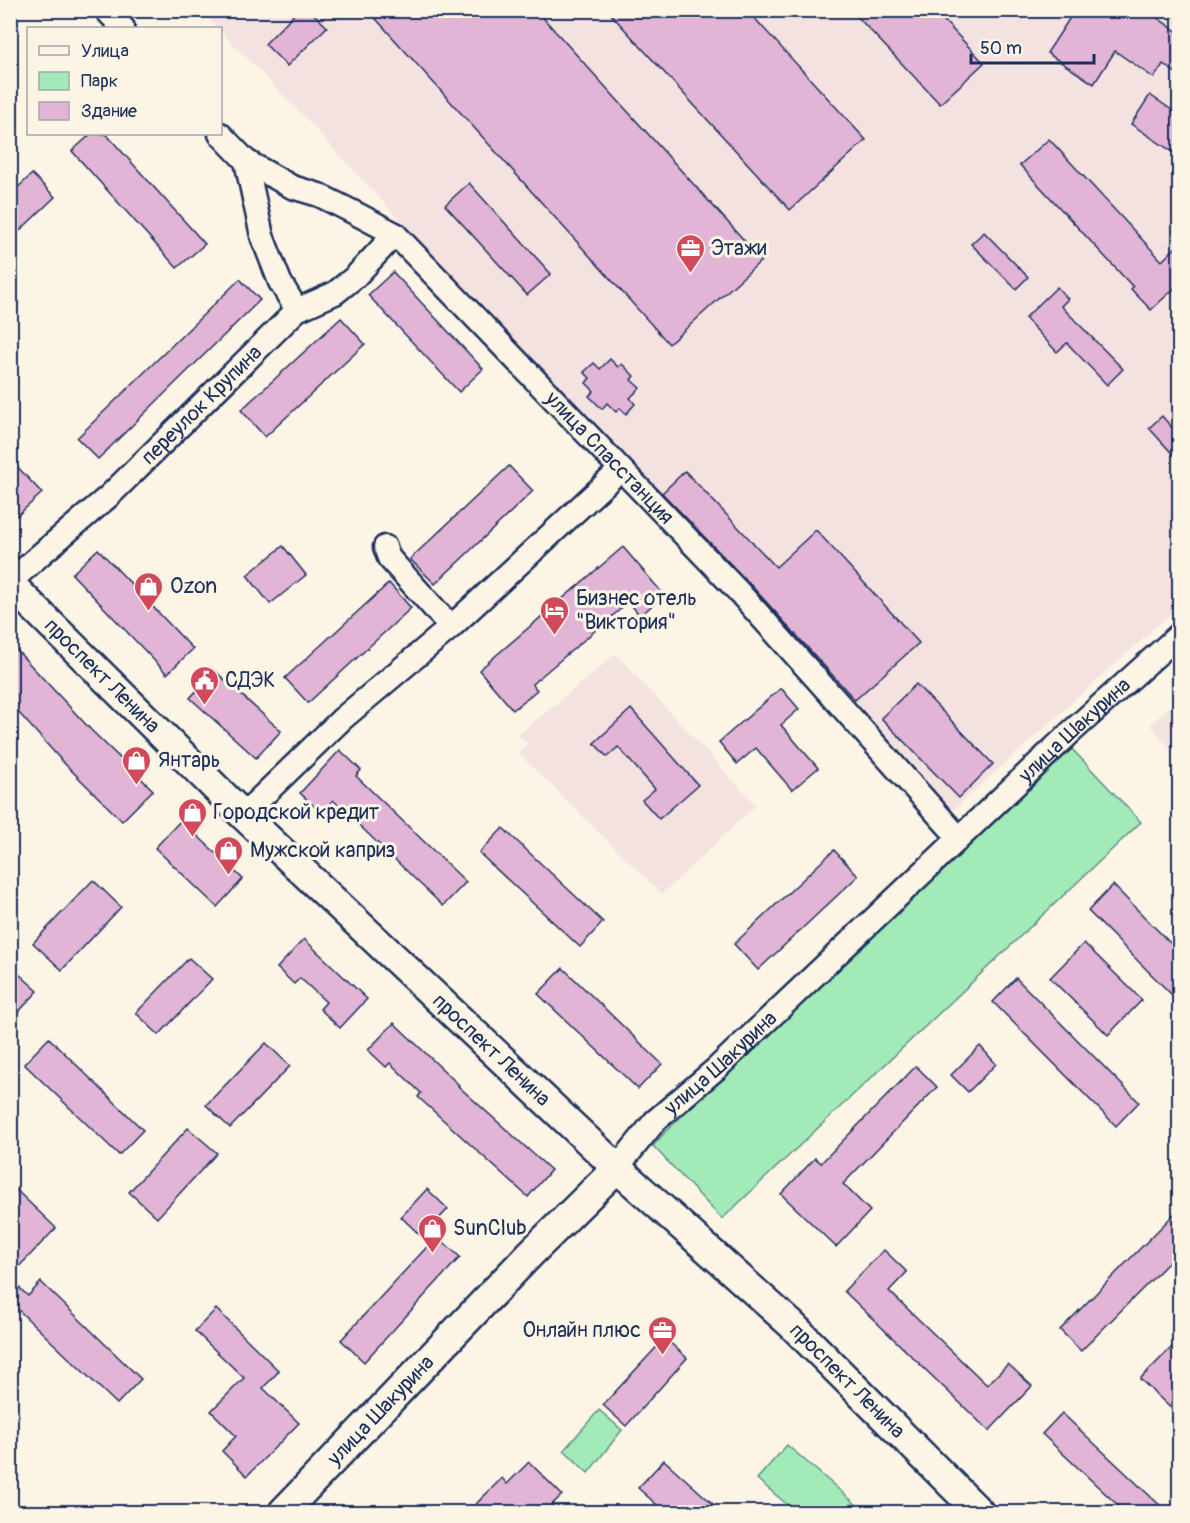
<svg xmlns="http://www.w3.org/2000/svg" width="1190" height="1523" viewBox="0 0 1190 1523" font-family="Pangolin,sans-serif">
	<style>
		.built { fill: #f4e2e0 }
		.green { fill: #a2ebb8; stroke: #5e8d8b; stroke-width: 1.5 }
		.building { fill: #e2b4d6; stroke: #1b2f5e; stroke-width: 1.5 }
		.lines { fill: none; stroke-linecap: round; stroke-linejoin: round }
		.minor-casing { stroke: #1b2f5e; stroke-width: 27 }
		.major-casing { stroke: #1b2f5e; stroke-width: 33 }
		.minor { stroke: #fcf5e5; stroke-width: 22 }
		.major { stroke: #fcf5e5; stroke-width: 28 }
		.labels { text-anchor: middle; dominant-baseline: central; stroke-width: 6; stroke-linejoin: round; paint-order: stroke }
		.poi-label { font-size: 21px; fill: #1b2f5e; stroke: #fcf5e5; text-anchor: start }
		.street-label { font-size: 21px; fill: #1b2f5e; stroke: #fcf5e5 }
	</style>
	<rect width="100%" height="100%" fill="#fcf5e5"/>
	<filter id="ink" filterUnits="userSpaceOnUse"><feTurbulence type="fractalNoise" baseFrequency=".0167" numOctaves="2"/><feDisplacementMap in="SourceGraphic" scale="12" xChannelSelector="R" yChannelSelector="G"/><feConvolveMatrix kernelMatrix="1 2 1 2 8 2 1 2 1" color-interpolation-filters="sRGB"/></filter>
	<g filter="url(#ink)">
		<g class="built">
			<path d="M201,11H1179V606L950,813L305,118Z"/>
			<path d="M616,654L756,805L662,894L518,753L527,744L518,735Z"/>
			<path d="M1179,697V758L1150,725Z"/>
		</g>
		<g class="green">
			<path d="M1072,749L1141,822L722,1219L653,1146L666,1131Z"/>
			<path d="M599,1410L622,1430L588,1473L564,1450Z"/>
			<path d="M787,1445L865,1512H796L757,1479Z"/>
		</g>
		<g class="building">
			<path d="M298,10H310L327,27L287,66L265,44Z"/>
			<path d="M368,10H536L762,260L669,344Z"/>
			<path d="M607,10H747L866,140L790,210Z"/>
			<path d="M851,10H934L984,63L940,104Z"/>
			<path d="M1075,10H1146L1179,33V75L1163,64L1154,78L1115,51L1094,84L1047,53Z"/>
			<path d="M1150,95L1179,115V156L1131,124Z"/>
			<path d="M91,134H106L205,244L177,268L72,151Z"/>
			<path d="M1049,139L1162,261L1179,244V284L1151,310L1131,289L1133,287L1020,165Z"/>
			<path d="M32,174L55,197L10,240V195Z"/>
			<path d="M469,183L551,274L527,295L445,205Z"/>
			<path d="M984,232L1028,277L1016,289L971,244Z"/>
			<path d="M393,272L483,369L459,392L368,295Z"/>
			<path d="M240,279L260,300L98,459L77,438Z"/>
			<path d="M1057,287L1068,299L1061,306L1123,369L1107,385L1067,343L1057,352L1025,318Z"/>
			<path d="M341,318L365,344L265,437L241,410Z"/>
			<path d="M610,359L618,367L622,364L634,376L631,380L640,388L630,398L635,404L626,414L620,408L616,412L607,403L602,409L589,396L594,391L586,383L590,378L584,372L594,363L600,369Z"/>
			<path d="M1162,416L1179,436V461L1149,428Z"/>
			<path d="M10,459L42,493L17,516L10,509Z"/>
			<path d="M509,466L533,491L435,584L410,559Z"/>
			<path d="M685,471L776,567L816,530L919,643L855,700L748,582L662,493Z"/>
			<path d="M283,546L306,575L270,604L247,575Z"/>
			<path d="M623,547L664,595L640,616L629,602L532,684L537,690L513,710L479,670Z"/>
			<path d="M98,549L193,649L167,674L72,574Z"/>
			<path d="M389,583L411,608L308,703L285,678Z"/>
			<path d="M10,643L92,731L153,790L122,821L62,761L10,703Z"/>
			<path d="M215,671L281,731L256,758L190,698Z"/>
			<path d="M916,684L993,764L959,798L881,718Z"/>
			<path d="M781,688L799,709L781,725L818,768L792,790L756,748L737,764L719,742Z"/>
			<path d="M631,709L698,785L659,819L642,800L655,789L618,747L607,757L594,743Z"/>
			<path d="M340,750L361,770L356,776L466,882L443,906L333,800L321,813L300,793Z"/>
			<path d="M181,820L243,879L217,907L155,848Z"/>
			<path d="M503,828L603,922L580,947L479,853Z"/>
			<path d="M834,850L858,876L758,970L734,944Z"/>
			<path d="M93,880L121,907L62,970L33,943Z"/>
			<path d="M1113,885L1179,952V1002L1088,911Z"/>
			<path d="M304,939L367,999L340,1028L320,1009L326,1002L300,978L294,984L277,968Z"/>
			<path d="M1084,943L1142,1000L1108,1035L1050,978Z"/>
			<path d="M189,958L212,979L159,1035L136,1013Z"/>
			<path d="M10,966L38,991L10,1021Z"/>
			<path d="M563,968L662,1064L638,1089L538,994Z"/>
			<path d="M1016,978L1139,1102L1116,1126L993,1002Z"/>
			<path d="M394,1023L459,1085L458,1086L551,1170L528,1197L418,1097L421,1093L390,1063L386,1067L368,1050Z"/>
			<path d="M49,1038L143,1130L119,1155L24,1064Z"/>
			<path d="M266,1043L290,1066L230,1128L206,1105Z"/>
			<path d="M980,1046L996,1064L968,1092L951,1075Z"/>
			<path d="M916,1066L937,1087L843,1184L870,1211L836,1247L781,1194L815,1158L821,1163Z"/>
			<path d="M188,1128L217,1153L157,1218L129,1192Z"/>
			<path d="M10,1184L56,1228L10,1276Z"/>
			<path d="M427,1189L448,1209L422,1237L401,1217Z"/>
			<path d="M1179,1209V1252L1081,1351L1060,1330Z"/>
			<path d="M437,1236L460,1257L364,1362L341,1340Z"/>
			<path d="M884,1250L907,1272L889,1291L987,1385L1008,1364L1032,1386L989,1431L844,1291Z"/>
			<path d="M10,1279L28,1296L41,1282L141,1379L117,1404L10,1302Z"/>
			<path d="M216,1309L279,1371L263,1388L299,1423L247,1476L222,1451L236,1436L211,1411L244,1378L195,1331Z"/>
			<path d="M665,1338L687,1358L626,1426L603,1405Z"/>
			<path d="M1172,1347L1179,1354V1416L1140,1379Z"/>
			<path d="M1062,1413L1167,1512H1125L1042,1434Z"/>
			<path d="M664,1460L694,1487L722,1512H665L638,1488Z"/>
			<path d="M529,1462L562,1495L544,1512H483L475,1505L502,1478L507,1484Z"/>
		</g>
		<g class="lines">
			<defs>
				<g id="minor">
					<path d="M106,10L123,28"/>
					<path id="s1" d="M220,134L246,161L292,187L319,195L353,212L395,234L738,591L959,838"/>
					<path d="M246,161L262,236L280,282L297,310"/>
					<path d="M385,547L389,558L451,627"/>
					<path id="s2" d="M10,582L40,555L109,496L297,310L335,293L355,277L395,234"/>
					<path d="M243,815L342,719L451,627L620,470"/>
					<path id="s3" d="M617,1168L655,1121L717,1068L1071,732L1180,634"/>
				</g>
				<g id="major">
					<path id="s4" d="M10,584L243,815L617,1168L792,1325L979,1512"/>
					<path id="s5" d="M283,1512L531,1253L617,1168"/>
				</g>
			</defs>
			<use href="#minor" class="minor-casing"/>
			<use href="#major" class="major-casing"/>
			<use href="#minor" class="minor"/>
			<use href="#major" class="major"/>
		</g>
	</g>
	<defs>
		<symbol id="office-pin" viewBox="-11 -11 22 30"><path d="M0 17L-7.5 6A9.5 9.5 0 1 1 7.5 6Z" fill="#d1495b" stroke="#fcf5e5"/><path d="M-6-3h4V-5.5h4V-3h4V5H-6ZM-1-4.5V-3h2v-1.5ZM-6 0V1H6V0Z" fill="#fff"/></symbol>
		<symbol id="shop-pin" viewBox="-11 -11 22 30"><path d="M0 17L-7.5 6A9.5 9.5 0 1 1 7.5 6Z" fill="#d1495b" stroke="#fcf5e5"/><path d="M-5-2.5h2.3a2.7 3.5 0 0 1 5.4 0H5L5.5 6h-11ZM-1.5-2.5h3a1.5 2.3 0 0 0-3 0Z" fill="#fff"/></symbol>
		<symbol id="hotel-pin" viewBox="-11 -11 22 30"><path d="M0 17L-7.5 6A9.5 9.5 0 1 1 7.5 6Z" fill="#d1495b" stroke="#fcf5e5"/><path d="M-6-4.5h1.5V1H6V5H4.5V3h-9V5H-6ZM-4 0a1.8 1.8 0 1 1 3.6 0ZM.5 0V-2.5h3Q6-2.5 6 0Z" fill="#fff"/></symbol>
		<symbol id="civic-pin" viewBox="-11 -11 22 30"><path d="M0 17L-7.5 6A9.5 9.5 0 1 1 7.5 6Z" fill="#d1495b" stroke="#fcf5e5"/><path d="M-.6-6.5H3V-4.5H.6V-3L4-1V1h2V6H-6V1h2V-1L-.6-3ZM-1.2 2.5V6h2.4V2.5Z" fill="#fff"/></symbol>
	</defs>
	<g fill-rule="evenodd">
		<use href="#office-pin" x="674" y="232" width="33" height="45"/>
		<use href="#shop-pin" x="132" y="570" width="33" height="45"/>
		<use href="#hotel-pin" x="538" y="594" width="33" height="45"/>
		<use href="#civic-pin" x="188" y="664" width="33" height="45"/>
		<use href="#shop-pin" x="120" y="744" width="33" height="45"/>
		<use href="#shop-pin" x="176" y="796" width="33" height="45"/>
		<use href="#shop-pin" x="212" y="834" width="33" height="45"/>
		<use href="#shop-pin" x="416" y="1212" width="33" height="45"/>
		<use href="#office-pin" x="646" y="1314" width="33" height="45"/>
	</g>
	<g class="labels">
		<g class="poi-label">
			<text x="711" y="248">Этажи</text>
			<text x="170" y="586">Ozon</text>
			<text x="576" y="598">Бизнес отель<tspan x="576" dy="24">"Виктория"</tspan></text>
			<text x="225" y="680">СДЭК</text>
			<text x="158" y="760">Янтарь</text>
			<text x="213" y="812">Городской кредит</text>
			<text x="250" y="850">Мужской каприз</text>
			<text x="453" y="1228">SunClub</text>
			<text x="641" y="1330" text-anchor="end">Онлайн плюс</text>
		</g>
		<g class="street-label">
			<text stroke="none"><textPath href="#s2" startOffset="261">переулок Крупина</textPath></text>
			<text stroke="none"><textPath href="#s1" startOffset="514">улица Спасстанция</textPath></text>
			<text stroke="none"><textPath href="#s4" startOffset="130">проспект Ленина</textPath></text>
			<text stroke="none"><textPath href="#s3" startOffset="634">улица Шакурина</textPath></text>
			<text stroke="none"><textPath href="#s4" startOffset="670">проспект Ленина</textPath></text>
			<text stroke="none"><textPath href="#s3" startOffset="148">улица Шакурина</textPath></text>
			<text stroke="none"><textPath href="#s4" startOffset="1156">проспект Ленина</textPath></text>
			<text stroke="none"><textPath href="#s5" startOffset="141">улица Шакурина</textPath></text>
		</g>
	</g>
	<rect width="1190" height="1523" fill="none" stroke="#fcf5e5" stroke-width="36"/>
	<rect x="18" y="18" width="1154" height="1487" fill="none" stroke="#1b2f5e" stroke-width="2" filter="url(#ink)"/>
	<rect x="27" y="27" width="195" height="108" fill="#fcf5e5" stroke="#a2a6af" stroke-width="1.5"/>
	<rect x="39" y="46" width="30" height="9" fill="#fcf5e5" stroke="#a2a6af" stroke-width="1.5"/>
	<text x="81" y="57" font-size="18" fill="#1b2f5e">Улица</text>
	<rect x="39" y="72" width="30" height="18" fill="#a2ebb8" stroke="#a2a6af" stroke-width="1.5"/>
	<text x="81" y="87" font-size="18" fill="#1b2f5e">Парк</text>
	<rect x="39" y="102" width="30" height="18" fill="#e2b4d6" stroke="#a2a6af" stroke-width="1.5"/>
	<text x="81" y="117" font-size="18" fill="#1b2f5e">Здание</text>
	<path d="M971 54v9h123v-9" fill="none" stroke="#1b2f5e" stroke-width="3"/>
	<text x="980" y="54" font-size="18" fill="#1b2f5e" stroke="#fcf5e5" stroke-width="4.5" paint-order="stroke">50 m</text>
</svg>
